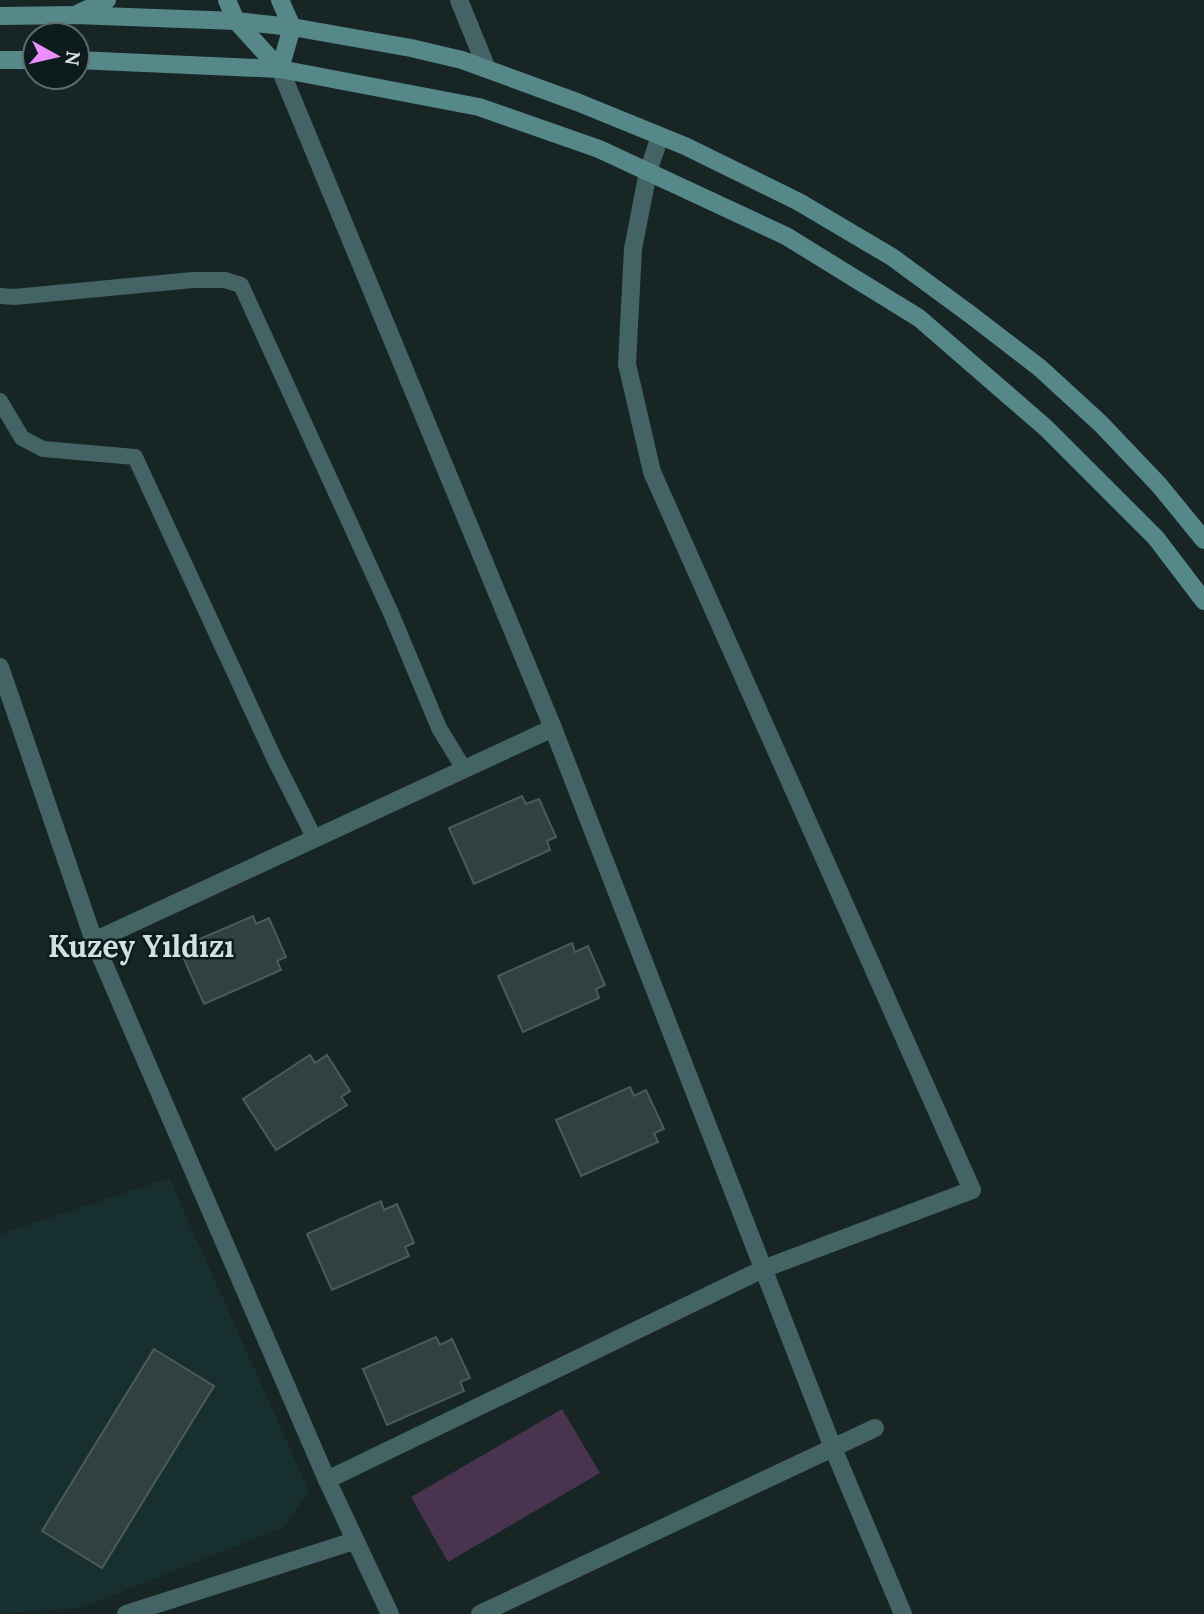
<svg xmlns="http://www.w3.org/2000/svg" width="1204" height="1614" viewBox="0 0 1204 1614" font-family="Lora,serif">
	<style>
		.built { fill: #182f30 }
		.green { fill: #49334e }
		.building { fill: #314040; stroke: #4b5a5b; stroke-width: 2 }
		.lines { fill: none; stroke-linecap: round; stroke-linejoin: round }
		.lane { stroke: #446365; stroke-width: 16 }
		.street { stroke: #446365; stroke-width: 18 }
		.secondary { stroke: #56888a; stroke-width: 18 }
		.labels { text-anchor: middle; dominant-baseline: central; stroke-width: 5; stroke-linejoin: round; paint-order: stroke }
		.district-label { font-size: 30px; font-weight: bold; fill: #d0e1e2; stroke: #0e1b1c }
	</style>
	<rect width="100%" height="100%" fill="#172525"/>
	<path class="built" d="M169,1178L309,1491L284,1527L82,1608L5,1613L0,1611V1234Z"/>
	<path class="green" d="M562,1409L600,1473L448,1562L411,1497Z"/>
	<g class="building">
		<path d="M522,796L526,804L539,799L556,837L547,841L550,850L474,884L449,828Z"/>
		<path d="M253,916L256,924L269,918L286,957L277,961L281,970L204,1004L179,948Z"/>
		<path d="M572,943L575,952L588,946L605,985L596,989L599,998L523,1032L498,976Z"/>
		<path d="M310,1055L315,1063L327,1055L350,1091L341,1097L347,1105L276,1150L243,1099Z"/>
		<path d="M630,1087L634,1096L646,1090L664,1129L654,1133L658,1142L581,1176L556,1120Z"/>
		<path d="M381,1201L384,1210L397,1204L414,1243L405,1247L409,1256L332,1290L307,1234Z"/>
		<path d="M436,1337L440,1345L452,1339L470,1378L460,1382L464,1391L387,1425L363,1369Z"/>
		<path d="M154,1349L214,1386L102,1568L42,1531Z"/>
	</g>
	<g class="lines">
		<g class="lane">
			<path d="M0,296L14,297L193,280H225L241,285L391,613L439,728L464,769"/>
			<path d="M0,401L22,438L43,449L135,457L275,760L315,839"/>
		</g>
		<g class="street">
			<path d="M459,0L487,69"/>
			<path d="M280,69L553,728L833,1448L903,1614"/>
			<path d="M0,667L94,941L327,1480L390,1614"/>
			<path d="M94,941L553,728"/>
			<path d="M327,1480L763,1269L972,1190L652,472L627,364L633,249L648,172L660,136"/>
			<path d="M126,1614L354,1541"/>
			<path d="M480,1614L875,1428"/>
		</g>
		<g class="secondary">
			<path d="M227,0L236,21L280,69"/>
			<path d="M79,13L107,0"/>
			<path d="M0,16L75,15L236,21L292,27L411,48L462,60L577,102L685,146L799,202L892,257L971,315L1040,368L1101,424L1159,485L1204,540"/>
			<path d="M0,60H35"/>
			<path d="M77,60L280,69L479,107L599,149L786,236L919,318L1046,428L1156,538L1204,601"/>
			<path d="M280,69L292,27L280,0"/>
		</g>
	</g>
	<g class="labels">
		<g class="district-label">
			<text x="141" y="946">Kuzey Yıldızı</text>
		</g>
	</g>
	<g transform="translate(56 56) rotate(98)"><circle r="33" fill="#0e1b1c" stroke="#5e696a" stroke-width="2"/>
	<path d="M0-5L12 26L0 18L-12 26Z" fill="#ea8dfd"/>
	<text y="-10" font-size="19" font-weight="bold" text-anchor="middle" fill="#d6dfdf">N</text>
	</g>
</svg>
